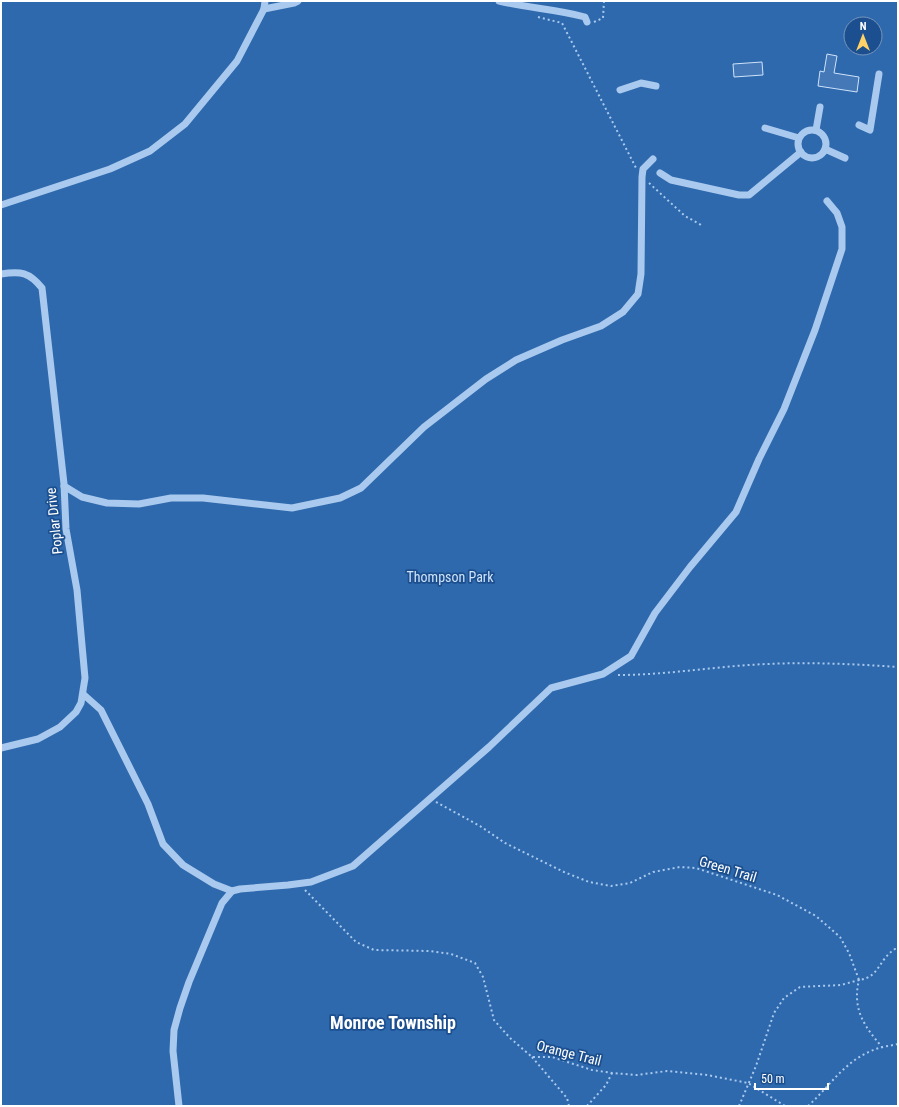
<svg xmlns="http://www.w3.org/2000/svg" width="899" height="1107" viewBox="0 0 899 1107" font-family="'Roboto Condensed',sans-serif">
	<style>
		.green { fill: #2e69ad; fill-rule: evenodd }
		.building { fill: #4478b7; stroke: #cfe3fa }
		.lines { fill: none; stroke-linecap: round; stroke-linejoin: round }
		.path { stroke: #a9c9ee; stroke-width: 2; stroke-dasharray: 2 3; stroke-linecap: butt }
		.minor { stroke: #a9c9ee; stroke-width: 7 }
		.labels { text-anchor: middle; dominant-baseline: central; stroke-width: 3.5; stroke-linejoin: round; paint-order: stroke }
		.street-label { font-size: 14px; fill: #fff; stroke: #1b4f8f }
		.park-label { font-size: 14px; fill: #cfe3fa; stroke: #1b4f8f }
		.district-label { font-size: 18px; font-weight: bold; fill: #fff; stroke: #1b4f8f }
	</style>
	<rect width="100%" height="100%" fill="#1b4f8f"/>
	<path class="green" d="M1,1H898V1106H1ZM851,24H875V48H851Z"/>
	<g class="building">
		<path d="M827,54L837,56L834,73L859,77L857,92L818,86L820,71L824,72Z"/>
		<path d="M762,62L763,75L734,77L733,64Z"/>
	</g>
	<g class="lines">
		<g class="path">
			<path d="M538,17L562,23L636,168"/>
			<path d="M594,22L603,18L604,1"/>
			<path d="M649,183L685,216L703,226"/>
			<path d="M618,675C668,675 717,666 767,664C811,662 854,664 898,667"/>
			<path d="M436,802L480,826L505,843L564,872L589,882L611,886L630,883L653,872L680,867L696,868L777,895L816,916L840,937L849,953L859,980C880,977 878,960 895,949H898"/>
			<path d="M305,890L356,942L374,950L430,951L451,954L475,963L483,977L494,1020L510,1038L532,1057H552L592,1070L612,1073L637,1075L667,1071L707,1075L748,1083L785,1106"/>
			<path d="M532,1057L567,1098L569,1106"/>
			<path d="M587,1106L606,1085L612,1073"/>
			<path d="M739,1106L756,1066L774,1013L784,998L800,987L841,985L859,980C852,1009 864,1026 882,1047"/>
			<path d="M808,1106C829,1087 844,1062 871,1051C879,1047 889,1046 898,1044"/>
		</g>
		<g class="minor">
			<path d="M499,1C527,8 556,9 585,17L587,22"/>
			<path d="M264,9L294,3L298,1"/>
			<path d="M620,90L641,83L656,86"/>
			<path d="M859,125L870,130L879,74"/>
			<path d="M765,128L799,138"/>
			<circle cx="812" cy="144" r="14"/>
			<path d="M816,130L820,107"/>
			<path d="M825,149L845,158"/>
			<path d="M660,173L671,180L739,195H749L801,152"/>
			<path d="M1,205L110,169L150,151L185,124L237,61L264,9L265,1"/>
			<path d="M1,274C21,271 29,272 42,288L64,484L66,529L77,590L85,678L81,703L76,712L60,727L38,739L1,748"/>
			<path d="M64,486L82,497L107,503L139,504L171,498H203L292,508L340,498L361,488L424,427L486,379L516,360L562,340L601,326L623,312L638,294L641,274L642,177L643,169L653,159"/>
			<path d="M83,694L101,710L148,804L163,844L183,865L214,884L232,891"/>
			<path d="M179,1106L173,1051L174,1030L180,1008L189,982L222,903L232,891L240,889L288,885L311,882L353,866L489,747L551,688L603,674L631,656L655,613L690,567L736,512L759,459L784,409L815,330L842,249V227L837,213L827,201"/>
		</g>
	</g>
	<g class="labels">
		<g class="street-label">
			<text transform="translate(54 521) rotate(-96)">Poplar Drive</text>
			<text transform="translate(728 869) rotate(17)">Green Trail</text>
			<text transform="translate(569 1053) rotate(14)">Orange Trail</text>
		</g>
		<g class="park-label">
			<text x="450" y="577">Thompson Park</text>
		</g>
		<g class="district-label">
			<text x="393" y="1022">Monroe Township</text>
		</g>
	</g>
	<rect width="899" height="1107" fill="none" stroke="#ffffff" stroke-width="4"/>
	<g transform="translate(863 36)"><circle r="19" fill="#1b4f8f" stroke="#7695bc"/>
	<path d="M0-3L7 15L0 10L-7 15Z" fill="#ffd166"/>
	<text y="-6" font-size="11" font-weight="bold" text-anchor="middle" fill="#ffffff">N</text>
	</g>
	<path d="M755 1083v6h73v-6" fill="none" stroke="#ffffff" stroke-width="2"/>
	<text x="761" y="1083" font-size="12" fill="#ffffff" stroke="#1b4f8f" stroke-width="3" paint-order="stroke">50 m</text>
</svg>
